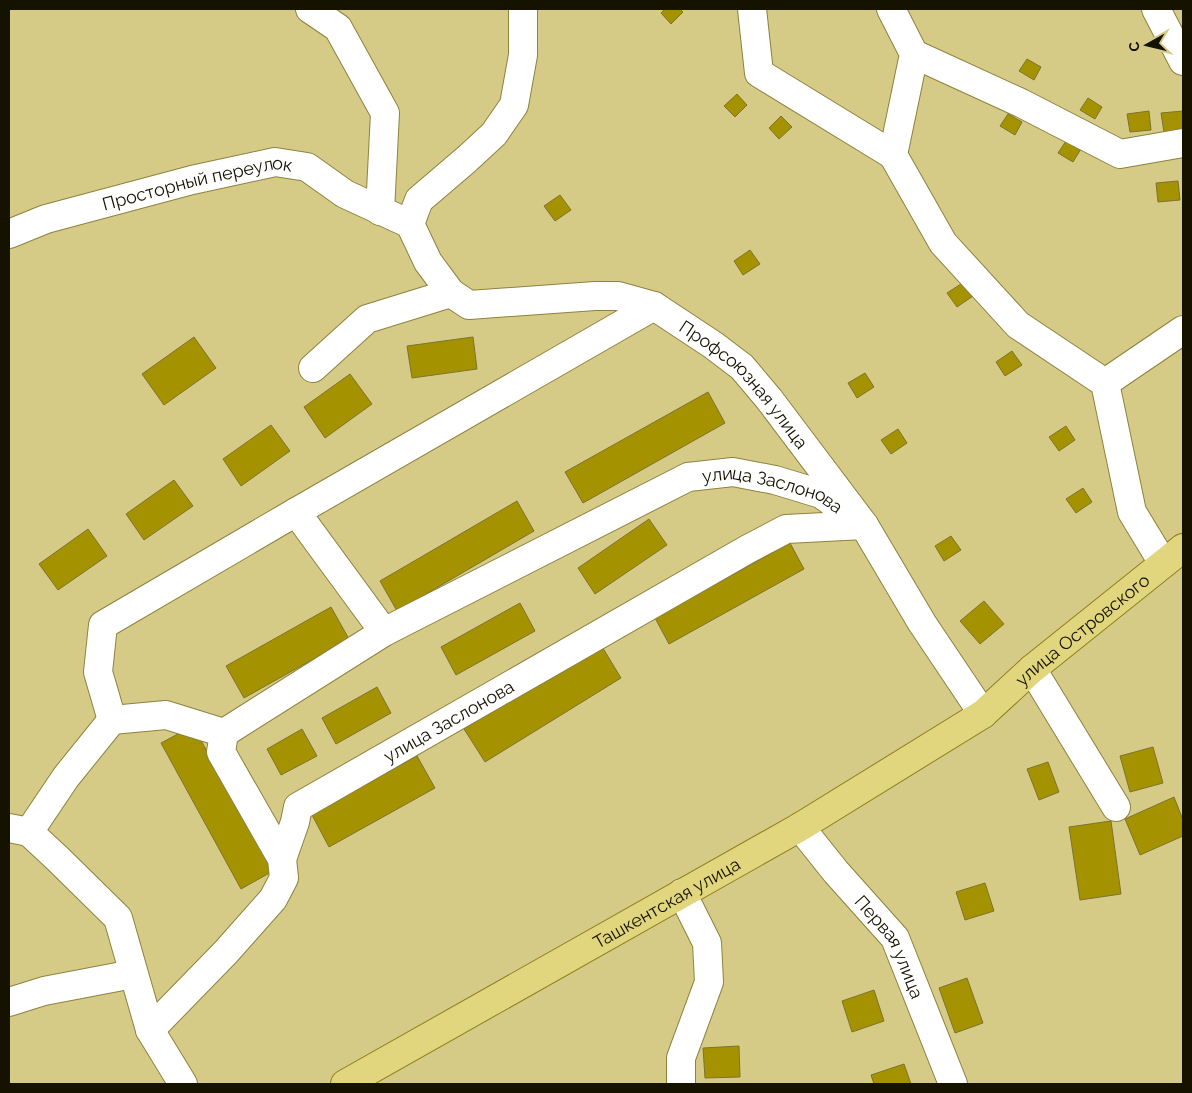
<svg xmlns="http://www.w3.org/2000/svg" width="1192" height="1093" viewBox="0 0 1192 1093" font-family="Raleway,sans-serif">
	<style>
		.building { fill: #a49200; stroke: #7d732e }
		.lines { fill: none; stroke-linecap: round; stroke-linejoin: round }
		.minor-casing { stroke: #8d833f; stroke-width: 30 }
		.major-casing { stroke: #8d7f19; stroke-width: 30 }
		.minor { stroke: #fff; stroke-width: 28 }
		.major { stroke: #e1d67d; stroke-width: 28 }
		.labels { text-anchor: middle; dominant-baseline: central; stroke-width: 5; stroke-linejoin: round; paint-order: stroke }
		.street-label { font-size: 18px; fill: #161200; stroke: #d5cb86 }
	</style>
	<rect width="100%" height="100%" fill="#d5cb86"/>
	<g class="building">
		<path d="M665,9H680L683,12L671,24L661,13Z"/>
		<path d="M1027,59L1041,67L1034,80L1019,71Z"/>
		<path d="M737,94L747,105L735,117L724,106Z"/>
		<path d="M1088,98L1102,107L1095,119L1080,110Z"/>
		<path d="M1149,111L1151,130L1130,132L1127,114Z"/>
		<path d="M1183,111V130L1164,132L1161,113Z"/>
		<path d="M1008,114L1022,122L1015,135L1000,126Z"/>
		<path d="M781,116L792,127L779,139L769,128Z"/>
		<path d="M1066,141L1081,149L1073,162L1058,153Z"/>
		<path d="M1178,181L1180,200L1158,202L1156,183Z"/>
		<path d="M560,195L571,210L555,221L544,206Z"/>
		<path d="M750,250L760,264L743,275L734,261Z"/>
		<path d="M964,282L973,296L957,307L947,293Z"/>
		<path d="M194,337L216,368L164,405L142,374Z"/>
		<path d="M473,337L477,369L412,378L407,346Z"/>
		<path d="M1012,351L1022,365L1005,376L996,362Z"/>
		<path d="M865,373L874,387L857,398L848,383Z"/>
		<path d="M350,374L372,404L325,438L304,407Z"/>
		<path d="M708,392L725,423L583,503L565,472Z"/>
		<path d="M271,425L290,451L241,486L223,459Z"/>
		<path d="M1066,426L1075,440L1059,451L1049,437Z"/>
		<path d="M898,429L907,443L891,454L881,440Z"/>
		<path d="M174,480L193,506L144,540L126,514Z"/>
		<path d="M1083,488L1092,502L1076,513L1066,499Z"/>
		<path d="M517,501L534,531L397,611L380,581Z"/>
		<path d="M649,519L667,545L595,594L578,568Z"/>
		<path d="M88,529L107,556L58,590L39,564Z"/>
		<path d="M951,536L961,550L944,561L935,546Z"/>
		<path d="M790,543L804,569L669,644L655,618Z"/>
		<path d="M984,601L1004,624L980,644L960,621Z"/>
		<path d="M520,603L535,631L456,675L441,647Z"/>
		<path d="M331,607L349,639L244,698L226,666Z"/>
		<path d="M601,645L621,678L485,762L464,729Z"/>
		<path d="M377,687L391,713L336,744L322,718Z"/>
		<path d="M193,726L273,871L241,889L161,743Z"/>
		<path d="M302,729L317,756L281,775L267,749Z"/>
		<path d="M1153,747L1163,783L1130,792L1120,756Z"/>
		<path d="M417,756L435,788L329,847L312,815Z"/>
		<path d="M1048,762L1059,792L1039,800L1027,769Z"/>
		<path d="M1174,797L1183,820V836L1140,855L1125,819Z"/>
		<path d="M1111,821L1121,894L1080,900L1069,827Z"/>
		<path d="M985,883L994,911L965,920L956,892Z"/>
		<path d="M967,978L983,1023L955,1033L939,988Z"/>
		<path d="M874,990L884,1021L852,1032L842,1001Z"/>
		<path d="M739,1046L740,1077L705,1078L703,1048Z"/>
		<path d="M904,1064L911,1084H874L871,1075Z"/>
	</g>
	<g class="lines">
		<defs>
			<g id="minor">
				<path d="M310,9L338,28L385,113L380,211"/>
				<path d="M752,9L759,73L893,155"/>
				<path d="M891,9L914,54L893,155L943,243L1018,325L1105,383L1132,512L1163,563"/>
				<path d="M1156,9L1183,61"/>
				<path d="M914,54L1021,103L1120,154L1183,143"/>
				<path d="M410,224L419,200L467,159L494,134L514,105L523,55V9"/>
				<path id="s1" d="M9,234L46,219L192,180L275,162L307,167L345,194L410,224L428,262L451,293L469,305L595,296H618L654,306L713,345L742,367L769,399L864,525L922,623L983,714"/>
				<path d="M313,368L367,319L451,293"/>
				<path d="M1105,383L1183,330"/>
				<path d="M296,512L384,632"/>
				<path d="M1032,669L1116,807"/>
				<path d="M112,720L98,672L103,625L296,512L654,306"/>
				<path id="s2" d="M224,733L384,632L688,477L733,472L775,480L821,494L847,513"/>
				<path id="s3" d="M800,827L836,872L895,938L953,1084"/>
				<path d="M9,828L29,832L58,859L118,918L150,1030L183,1084"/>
				<path d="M29,832L66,777L112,720L166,715L224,733L221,752L282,859L284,878L273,899L226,952L150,1030"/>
				<path id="s4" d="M282,859L295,822L298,807L748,549L786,529L864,525"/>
				<path d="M9,1002L44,991L133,974"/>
				<path d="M681,1084V1058L709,982L707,943L682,893"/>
			</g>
			<g id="major">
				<path id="s5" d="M345,1084L800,827L983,714L1032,669L1183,548"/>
			</g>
		</defs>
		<use href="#minor" class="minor-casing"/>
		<use href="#major" class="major-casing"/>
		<use href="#minor" class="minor"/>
		<use href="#major" class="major"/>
	</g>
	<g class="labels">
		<g class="street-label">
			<text stroke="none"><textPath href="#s1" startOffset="196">Просторный переулок</textPath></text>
			<text stroke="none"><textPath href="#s1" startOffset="836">Профсоюзная улица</textPath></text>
			<text stroke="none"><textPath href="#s2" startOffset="618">улица Заслонова</textPath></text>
			<text stroke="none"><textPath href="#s5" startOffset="868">улица Островского</textPath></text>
			<text stroke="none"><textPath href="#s4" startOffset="228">улица Заслонова</textPath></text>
			<text stroke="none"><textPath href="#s5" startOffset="369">Ташкентская улица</textPath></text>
			<text stroke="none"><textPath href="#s3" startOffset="151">Первая улица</textPath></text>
		</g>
	</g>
	<rect width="1192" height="1093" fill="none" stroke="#161200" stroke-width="20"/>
	<g transform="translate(1147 45) rotate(262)" stroke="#d5cb86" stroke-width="4" paint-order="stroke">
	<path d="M0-4L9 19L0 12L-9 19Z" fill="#161200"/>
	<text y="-8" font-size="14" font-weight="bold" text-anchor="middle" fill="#161200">С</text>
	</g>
</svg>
